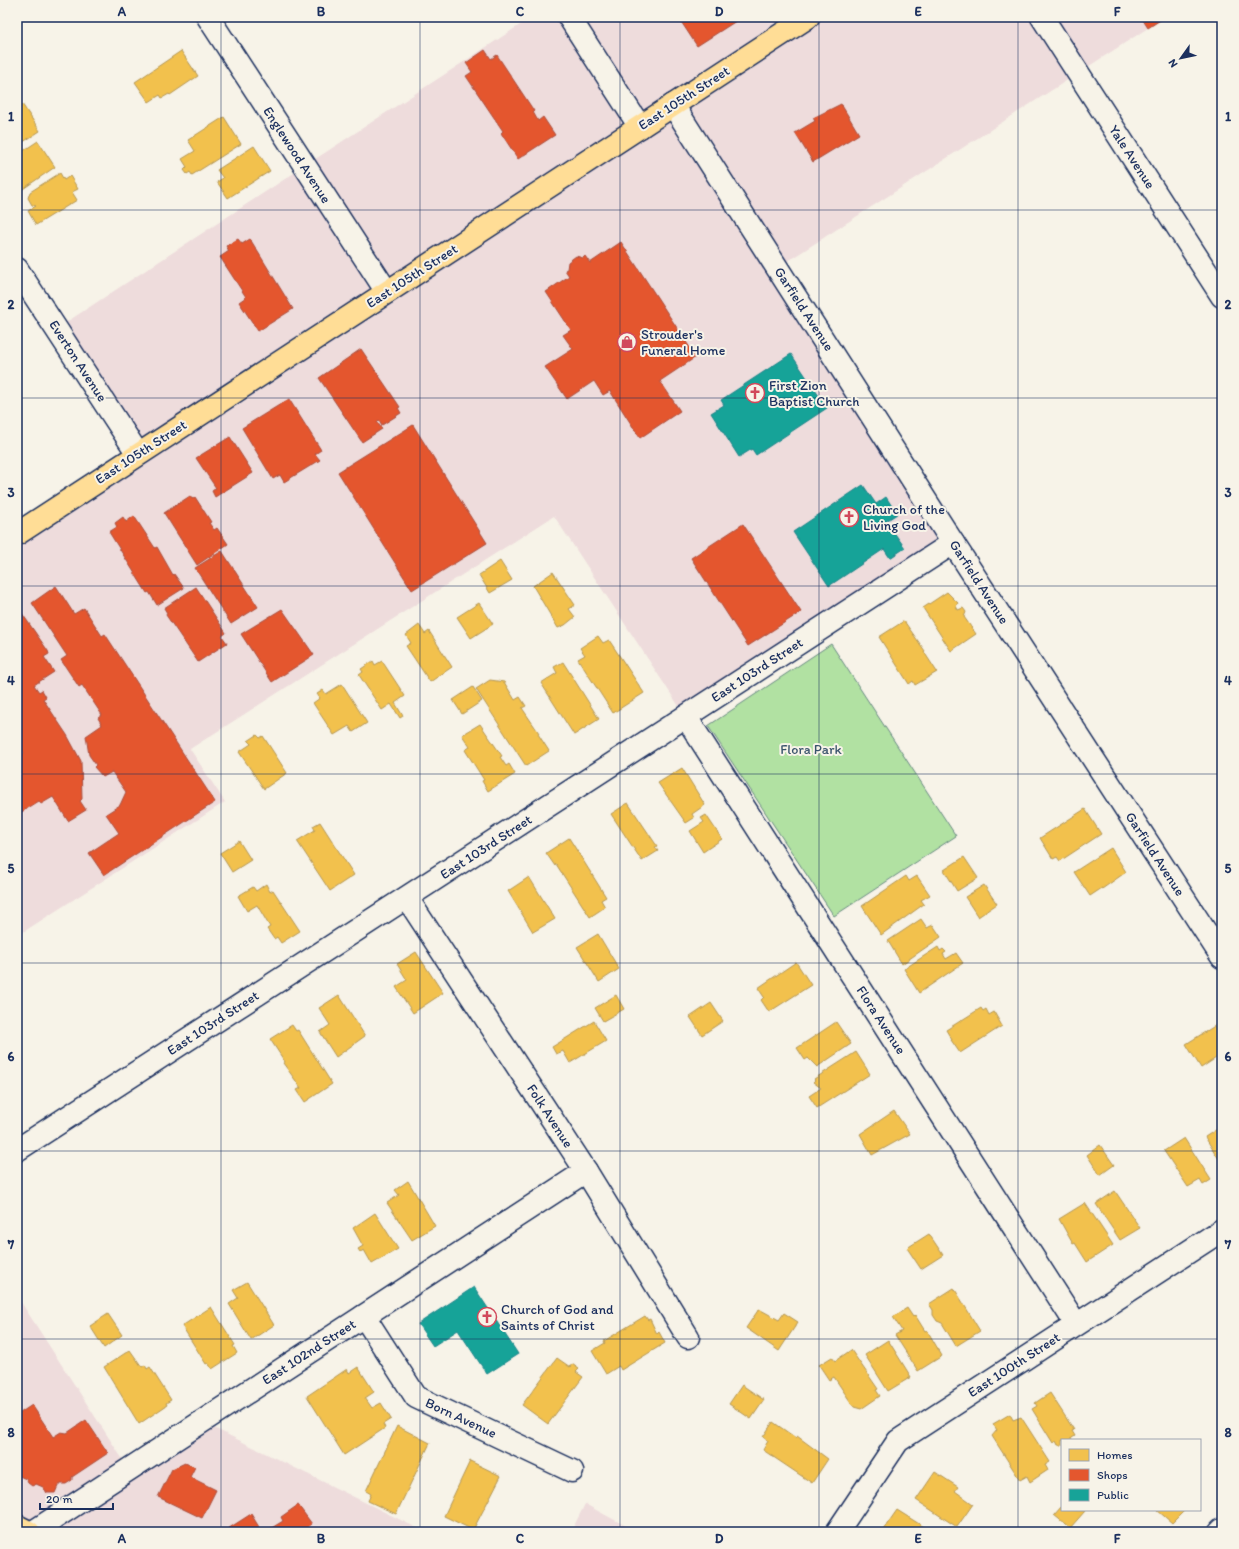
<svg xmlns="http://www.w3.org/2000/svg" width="1239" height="1549" viewBox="0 0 1239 1549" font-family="Itim,sans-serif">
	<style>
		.built { fill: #eedcdc }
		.green { fill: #b1e1a2; stroke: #668880 }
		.homes { fill: #f2c14e; stroke: #b29553 }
		.shops { fill: #e4572e; stroke: #a84b3c }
		.public { fill: #17a398; stroke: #188087 }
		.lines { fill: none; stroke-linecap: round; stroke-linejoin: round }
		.minor-casing { stroke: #1b2f5e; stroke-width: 25 }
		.major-casing { stroke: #1b2f5e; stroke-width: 25 }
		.minor { stroke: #f7f3e8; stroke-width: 22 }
		.major { stroke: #ffdd96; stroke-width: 22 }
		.grid { fill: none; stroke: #1b2f5e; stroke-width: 1; stroke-opacity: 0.55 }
		.labels { text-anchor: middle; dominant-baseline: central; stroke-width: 4; stroke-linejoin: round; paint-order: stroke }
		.street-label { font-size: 14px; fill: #1b2f5e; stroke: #f7f3e8 }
		.poi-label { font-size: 14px; fill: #1b2f5e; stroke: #f7f3e8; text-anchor: start }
		.park-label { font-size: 14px; fill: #39536c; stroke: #f7f3e8 }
		.neatline { fill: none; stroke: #1b2f5e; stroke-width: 1.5 }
		.grid-label { font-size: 13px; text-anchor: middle; font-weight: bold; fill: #1b2f5e }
	</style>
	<rect width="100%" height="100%" fill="#f7f3e8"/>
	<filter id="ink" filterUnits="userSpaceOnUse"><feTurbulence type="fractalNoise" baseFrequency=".025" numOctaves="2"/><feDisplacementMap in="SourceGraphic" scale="8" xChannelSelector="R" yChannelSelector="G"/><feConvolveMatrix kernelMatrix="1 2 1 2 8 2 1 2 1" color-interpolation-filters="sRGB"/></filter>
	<g filter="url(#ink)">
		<g class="built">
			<path d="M532,17H1165L777,268L953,543L686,717L554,516L190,749L225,802L17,936V534L138,454L56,329Z"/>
			<path d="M17,1296L129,1469L202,1422L425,1532H17Z"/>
			<path d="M585,1504L637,1532H571Z"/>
		</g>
		<path class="green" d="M831,644L956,836L834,916L708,726Z"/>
		<g class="homes">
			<path d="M181,51L198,76L170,95L169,94L162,98L160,95L149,102L135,82Z"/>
			<path d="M22,104L40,131L17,146V108Z"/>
			<path d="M224,117L241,144L192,175L190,172L187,174L184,170L187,167L182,159L195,151L188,140Z"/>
			<path d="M38,141L55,167L17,193V155Z"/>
			<path d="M254,146L270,171L228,198L217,182L223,178L217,170Z"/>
			<path d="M60,173L64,180L70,176L78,189L72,192L77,200L36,225L28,211L36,206L32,205L28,198L30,192Z"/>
			<path d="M500,561L512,580L490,593L479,575Z"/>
			<path d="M553,572L575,605L569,609L575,617L565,625L558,628L533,586Z"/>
			<path d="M947,592L958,603L956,606L958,610L963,608L966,612L964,617L976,634L951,651L923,608Z"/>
			<path d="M479,603L493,624L471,638L457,617Z"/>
			<path d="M904,621L925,651L924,652L937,672L915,685L913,681L909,684L879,637Z"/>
			<path d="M419,625L425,634L429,631L452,667L430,682L406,646L411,643L406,635Z"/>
			<path d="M598,636L603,643L609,640L644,693L613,713L578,659L585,655L580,648Z"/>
			<path d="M373,661L375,665L382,661L405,696L395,703L403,716L400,718L391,704L382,710L359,675L363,672L361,669Z"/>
			<path d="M563,662L599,719L574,735L541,683L557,673L554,667Z"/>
			<path d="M490,680L504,682L515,700L520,697L526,706L522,708L539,733L538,734L549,751L526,766L476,689Z"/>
			<path d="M342,684L367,723L353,732L349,726L334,735L313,703L320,698L317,694L323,690L326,694Z"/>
			<path d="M473,687L482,701L462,714L453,700Z"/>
			<path d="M480,724L502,756L500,757L506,766L509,764L515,774L488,791L482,781L484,780L465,750L470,747L462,735Z"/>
			<path d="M257,735L260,738L263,736L287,773L264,789L239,752L251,744L248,741Z"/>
			<path d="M682,768L705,805L692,814L694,818L686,823L658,783Z"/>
			<path d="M628,803L657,846L655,847L658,851L642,861L611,814Z"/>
			<path d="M1085,809L1101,834L1060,861L1057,857L1053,859L1040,838Z"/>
			<path d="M706,815L722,839L703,852L690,831L704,822L701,818Z"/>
			<path d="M320,822L354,875L330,891L297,841L315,830L313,826Z"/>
			<path d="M569,838L606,897L601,900L605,907L590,917L556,864L555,866L546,853Z"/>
			<path d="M239,841L251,860L232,872L220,853Z"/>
			<path d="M1111,848L1126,872L1102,889V888L1090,896L1074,872Z"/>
			<path d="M964,857L978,878L957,891L944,870Z"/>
			<path d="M906,876L909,881L917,876L930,895L921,900L924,904L881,935L862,906Z"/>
			<path d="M529,877L555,919L533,932L508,891Z"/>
			<path d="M266,884L270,892L273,890L300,931L281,943L277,937L274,939L267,929L270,927L257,905L247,911L238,896L253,887L256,891Z"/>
			<path d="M984,885L997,904L978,917L965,897Z"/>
			<path d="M921,919L927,928L933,925L941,937L902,964L888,941Z"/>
			<path d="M598,934L619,969L599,982L577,947Z"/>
			<path d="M938,947L940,951L943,949L946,952L943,954L946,959L956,953L963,963L919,993L904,969Z"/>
			<path d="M416,952L443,993L413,1013L396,987L407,980L397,964Z"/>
			<path d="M796,962L811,985L769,1012L761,1000L764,997L758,988Z"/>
			<path d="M339,995L365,1036L336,1057L320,1032L330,1025L319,1008Z"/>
			<path d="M616,995L624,1009L603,1021L595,1008Z"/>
			<path d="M711,1003L723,1021L702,1035L690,1017Z"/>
			<path d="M981,1008L983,1011L986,1009L989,1015L994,1012L1002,1026L960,1053L951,1040H952L946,1030Z"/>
			<path d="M594,1021L606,1041L570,1063L563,1051L556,1054L552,1047Z"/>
			<path d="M836,1022L851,1044L817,1067L808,1058L805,1060L797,1048Z"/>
			<path d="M1221,1022L1222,1054L1201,1068L1186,1044Z"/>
			<path d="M292,1025L296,1031L298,1030L332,1084L305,1102L297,1090L301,1088L283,1063L285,1062L270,1039Z"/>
			<path d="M856,1052L870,1074L817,1108L809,1096L821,1088L813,1082L815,1080L814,1079Z"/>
			<path d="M894,1111L910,1134L872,1155L860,1134Z"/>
			<path d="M1222,1126V1164L1205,1137Z"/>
			<path d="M1184,1138L1211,1180L1203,1185L1200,1180L1188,1187L1164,1151Z"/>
			<path d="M1100,1145L1114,1165L1100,1175L1087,1155Z"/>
			<path d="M408,1181L435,1226L412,1240L387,1203L399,1195L395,1190Z"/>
			<path d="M1115,1191L1140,1228L1120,1240L1096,1204Z"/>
			<path d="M1085,1203L1113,1245L1087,1262L1075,1243L1073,1244L1059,1219Z"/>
			<path d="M375,1213L398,1249L372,1264L364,1250L360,1252L358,1249L363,1246L353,1228Z"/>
			<path d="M929,1234L943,1255L921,1269L907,1248Z"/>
			<path d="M247,1282L274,1325L251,1340L229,1304L238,1298L233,1290Z"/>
			<path d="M954,1288L980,1331L956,1346L942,1323L937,1321L933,1315V1310L929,1304Z"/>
			<path d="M211,1307L235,1345L233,1346L237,1353L212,1369L208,1363L206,1364L182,1326Z"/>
			<path d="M907,1308L913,1317L915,1315L925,1331L927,1330L942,1356L918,1371L895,1335L902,1331L893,1317Z"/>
			<path d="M759,1309L779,1320L784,1313L798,1322L779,1351L746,1328Z"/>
			<path d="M108,1314L122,1335L104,1348L90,1326Z"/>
			<path d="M645,1316L648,1320L650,1319L657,1334L659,1332L665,1343L621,1370L619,1366L606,1374L592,1351L605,1343L604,1341Z"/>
			<path d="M888,1340L911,1377L888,1391L865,1355Z"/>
			<path d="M130,1350L142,1367L145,1365L147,1369L150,1367L171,1400L166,1403L167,1405L139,1424L104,1367Z"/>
			<path d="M851,1350L878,1389L876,1390L880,1396L861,1409L854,1407L834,1377L829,1380L819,1365L832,1357L835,1361Z"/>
			<path d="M557,1358L570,1367L572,1364L579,1369L576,1372L583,1377L548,1424L522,1405Z"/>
			<path d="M358,1367L374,1392L365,1398L372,1408L381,1403L391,1419L383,1424L385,1428L344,1455L307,1396L347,1369L349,1373Z"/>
			<path d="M742,1385L764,1400L751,1419L729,1404Z"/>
			<path d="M1050,1393L1074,1430L1072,1431L1075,1436L1069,1440H1062V1445H1058L1056,1441L1053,1443L1032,1409L1037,1406L1035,1403Z"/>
			<path d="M1010,1414L1013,1420L1021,1417L1050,1462L1045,1465L1048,1470L1030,1482L1027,1476L1020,1480L992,1436L997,1430L993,1424Z"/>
			<path d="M773,1422L796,1438L797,1436L828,1459L812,1483L763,1450L768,1441L763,1437Z"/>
			<path d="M397,1426L430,1443L396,1514L368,1501L371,1494L366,1491Z"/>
			<path d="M470,1461L501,1476L473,1530L444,1516Z"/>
			<path d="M935,1472L958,1487L955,1491L973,1504L957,1527L916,1500Z"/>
			<path d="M1062,1506V1510L1085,1511L1070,1528L1054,1515Z"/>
			<path d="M897,1510L932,1532H885L883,1530Z"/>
			<path d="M1157,1510H1185L1172,1523Z"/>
		</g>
		<g class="shops">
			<path d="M678,17H733L736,21L697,46Z"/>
			<path d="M1141,17H1165L1148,28Z"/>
			<path d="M485,50L491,59L497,55L534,111L533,112L538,121L543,117L555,135L518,159L501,133L503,131L466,76L472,72L466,63Z"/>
			<path d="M841,104L859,134L813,162L795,133L815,121L813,118Z"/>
			<path d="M238,239L242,244L250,239L293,309L258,331L239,302L246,297L220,257L229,251L226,246Z"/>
			<path d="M621,242L696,357L660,381L680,411L640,438L610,391L603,395L594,381L567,399L545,367L573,349L563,335L571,330L546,292L569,276L565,270L567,269L568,262L576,256L583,258L585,256L590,263Z"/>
			<path d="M361,349L400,407L398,408L401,413L382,425L379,420L377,422L382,429L362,442L319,378Z"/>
			<path d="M289,399L321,450L315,454L320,460L284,482L280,475L273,479L242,428Z"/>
			<path d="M413,425L487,543L412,590L338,472Z"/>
			<path d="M230,437L253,473L215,497L212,491L216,488L196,458Z"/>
			<path d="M190,496L192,499L195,497L211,522L209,523L214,530L217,528L228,544L197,565L164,513Z"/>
			<path d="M134,516L155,548L157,547L173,575L174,574L184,588L157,605L149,592L147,593L109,532L117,527L115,523L123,517L126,522Z"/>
			<path d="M743,524L801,612L748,646L691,558Z"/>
			<path d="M222,551L258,607L231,624L195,568Z"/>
			<path d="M56,586L74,614L84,608L102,636L105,634L215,802L104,875L89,853L119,833L106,814L120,805L126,792L112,772L103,777L94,767L96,765L89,755L86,736L102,725L98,718L102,715L82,685L79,687L61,660L67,656L32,603Z"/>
			<path d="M196,587L226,633L222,636L227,643L198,662L166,615L167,613L164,608Z"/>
			<path d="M19,609L48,651L49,654L44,657L54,672L34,685L39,692L42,690L46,697L43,699L67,735L81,761L82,799L80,801L86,810L68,821L53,797L41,804L39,801L20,813L17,808V757L24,753L17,742V611Z"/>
			<path d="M282,609L314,655L272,682L241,634Z"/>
			<path d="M32,1405L53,1437L61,1432L67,1433L86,1420L108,1453L72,1477V1480L66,1484H61L58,1486L55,1493H47L43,1487L36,1484L32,1486L28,1483L26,1479L17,1475V1415Z"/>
			<path d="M185,1463L195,1467L190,1477L216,1490L202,1518L158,1497L172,1469Z"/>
			<path d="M298,1505L312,1524L301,1532H265L283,1521L281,1517Z"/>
			<path d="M251,1514L259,1527L256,1530L257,1532H223Z"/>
			<path d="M710,1528L717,1532H707Z"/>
		</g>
		<g class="public">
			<path d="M791,354L827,408L756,455L752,449L739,457L711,413L724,405L721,400Z"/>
			<path d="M863,485L876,504L886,497L897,514L886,521L905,548L890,558L884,549L829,586L793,532Z"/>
			<path d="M474,1287L518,1354L487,1374L458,1330L433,1346L418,1324Z"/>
		</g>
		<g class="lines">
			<defs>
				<g id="minor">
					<path d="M208,17L387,292"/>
					<path d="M569,17L640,127"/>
					<path d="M1042,17L1222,296"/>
					<path d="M673,105L953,543L1222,957"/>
					<path d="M17,269L138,454"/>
					<path d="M686,717L1076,1324"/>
					<path d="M407,898L586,1171L688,1337"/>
					<path d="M17,1150L953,543"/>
					<path d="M364,1316L416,1397L572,1471"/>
					<path d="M33,1532L586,1171"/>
					<path d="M837,1532L898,1441L1222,1230"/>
					<path d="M1220,1532L1222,1530"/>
				</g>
				<g id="major">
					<path d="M17,534L808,17"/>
					<path d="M17,1526L29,1532"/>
				</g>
			</defs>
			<use href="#minor" class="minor-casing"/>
			<use href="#major" class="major-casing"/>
			<use href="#minor" class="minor"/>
			<use href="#major" class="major"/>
		</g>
	</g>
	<path class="grid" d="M221,17V1532M420,17V1532M620,17V1532M819,17V1532M1018,17V1532M17,210H1222M17,398H1222M17,586H1222M17,774H1222M17,963H1222M17,1151H1222M17,1339H1222"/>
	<defs>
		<symbol id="shop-ring" viewBox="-11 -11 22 22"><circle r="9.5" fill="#f7f3e8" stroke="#d1495b" stroke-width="1.5"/><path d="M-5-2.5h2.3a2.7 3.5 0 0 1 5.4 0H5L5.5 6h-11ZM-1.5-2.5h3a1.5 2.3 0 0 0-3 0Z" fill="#d1495b"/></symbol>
		<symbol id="church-ring" viewBox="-11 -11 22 22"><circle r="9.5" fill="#f7f3e8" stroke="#d1495b" stroke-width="1.5"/><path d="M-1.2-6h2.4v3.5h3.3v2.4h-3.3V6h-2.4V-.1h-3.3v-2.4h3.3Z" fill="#d1495b"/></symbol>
	</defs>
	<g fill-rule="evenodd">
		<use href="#shop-ring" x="616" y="331" width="22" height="22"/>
		<use href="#church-ring" x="744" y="382" width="22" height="22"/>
		<use href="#church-ring" x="838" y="506" width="22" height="22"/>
		<use href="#church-ring" x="476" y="1306" width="22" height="22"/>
	</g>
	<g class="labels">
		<g class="street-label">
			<text transform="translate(684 98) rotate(-33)">East 105th Street</text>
			<text transform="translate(297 155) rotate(57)">Englewood Avenue</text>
			<text transform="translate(1132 157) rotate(57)">Yale Avenue</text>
			<text transform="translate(412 276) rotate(-33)">East 105th Street</text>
			<text transform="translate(804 309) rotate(57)">Garfield Avenue</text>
			<text transform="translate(78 361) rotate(57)">Everton Avenue</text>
			<text transform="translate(141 452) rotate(-33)">East 105th Street</text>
			<text transform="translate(979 582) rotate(57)">Garfield Avenue</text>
			<text transform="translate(757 670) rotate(-33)">East 103rd Street</text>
			<text transform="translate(486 847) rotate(-33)">East 103rd Street</text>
			<text transform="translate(1155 854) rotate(57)">Garfield Avenue</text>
			<text transform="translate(881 1020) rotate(57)">Flora Avenue</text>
			<text transform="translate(213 1023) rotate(-33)">East 103rd Street</text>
			<text transform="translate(550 1116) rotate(57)">Folk Avenue</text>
			<text transform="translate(309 1352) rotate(-33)">East 102nd Street</text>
			<text transform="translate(1014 1365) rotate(-33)">East 100th Street</text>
			<text transform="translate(461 1418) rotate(25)">Born Avenue</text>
		</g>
		<g class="poi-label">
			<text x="641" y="334">Strouder's<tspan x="641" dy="16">Funeral Home</tspan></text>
			<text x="769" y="385">First Zion<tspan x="769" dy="16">Baptist Church</tspan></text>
			<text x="863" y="509">Church of the<tspan x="863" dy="16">Living God</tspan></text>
			<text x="501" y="1309">Church of God and<tspan x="501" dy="16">Saints of Christ</tspan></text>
		</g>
		<g class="park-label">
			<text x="811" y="749">Flora Park</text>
		</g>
	</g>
	<rect width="1239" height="1549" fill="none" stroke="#f7f3e8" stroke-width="44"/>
	<rect x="1061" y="1439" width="140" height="72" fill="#f7f3e8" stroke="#9fa5b1"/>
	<rect x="1069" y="1449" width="20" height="12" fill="#f2c14e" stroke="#9fa5b1"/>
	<text x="1097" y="1459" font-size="12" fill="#1b2f5e">Homes</text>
	<rect x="1069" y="1469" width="20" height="12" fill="#e4572e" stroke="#9fa5b1"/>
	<text x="1097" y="1479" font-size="12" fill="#1b2f5e">Shops</text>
	<rect x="1069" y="1489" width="20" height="12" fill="#17a398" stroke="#9fa5b1"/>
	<text x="1097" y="1499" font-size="12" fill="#1b2f5e">Public</text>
	<g transform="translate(1181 58) rotate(237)" stroke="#f7f3e8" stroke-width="3" paint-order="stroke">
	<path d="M0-3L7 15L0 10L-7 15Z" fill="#1b2f5e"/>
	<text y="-6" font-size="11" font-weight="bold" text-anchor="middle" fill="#1b2f5e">N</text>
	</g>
	<path d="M40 1503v6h73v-6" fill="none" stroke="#1b2f5e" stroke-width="2"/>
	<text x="46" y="1503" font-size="12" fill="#1b2f5e" stroke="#f7f3e8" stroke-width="3" paint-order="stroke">20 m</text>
	<rect x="22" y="22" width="1195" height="1505" class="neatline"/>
	<g class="grid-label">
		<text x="122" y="16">A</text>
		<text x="321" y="16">B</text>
		<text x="520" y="16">C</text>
		<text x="719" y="16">D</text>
		<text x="918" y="16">E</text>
		<text x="1117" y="16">F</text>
		<text x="11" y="121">1</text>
		<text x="1228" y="121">1</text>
		<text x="11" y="309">2</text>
		<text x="1228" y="309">2</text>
		<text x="11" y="497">3</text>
		<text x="1228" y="497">3</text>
		<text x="11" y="685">4</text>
		<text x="1228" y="685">4</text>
		<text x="11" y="873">5</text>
		<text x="1228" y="873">5</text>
		<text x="11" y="1061">6</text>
		<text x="1228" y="1061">6</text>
		<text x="11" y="1249">7</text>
		<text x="1228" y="1249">7</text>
		<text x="11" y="1437">8</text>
		<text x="1228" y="1437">8</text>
		<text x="122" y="1543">A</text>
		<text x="321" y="1543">B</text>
		<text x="520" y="1543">C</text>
		<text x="719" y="1543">D</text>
		<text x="918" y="1543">E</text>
		<text x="1117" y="1543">F</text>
	</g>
</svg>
